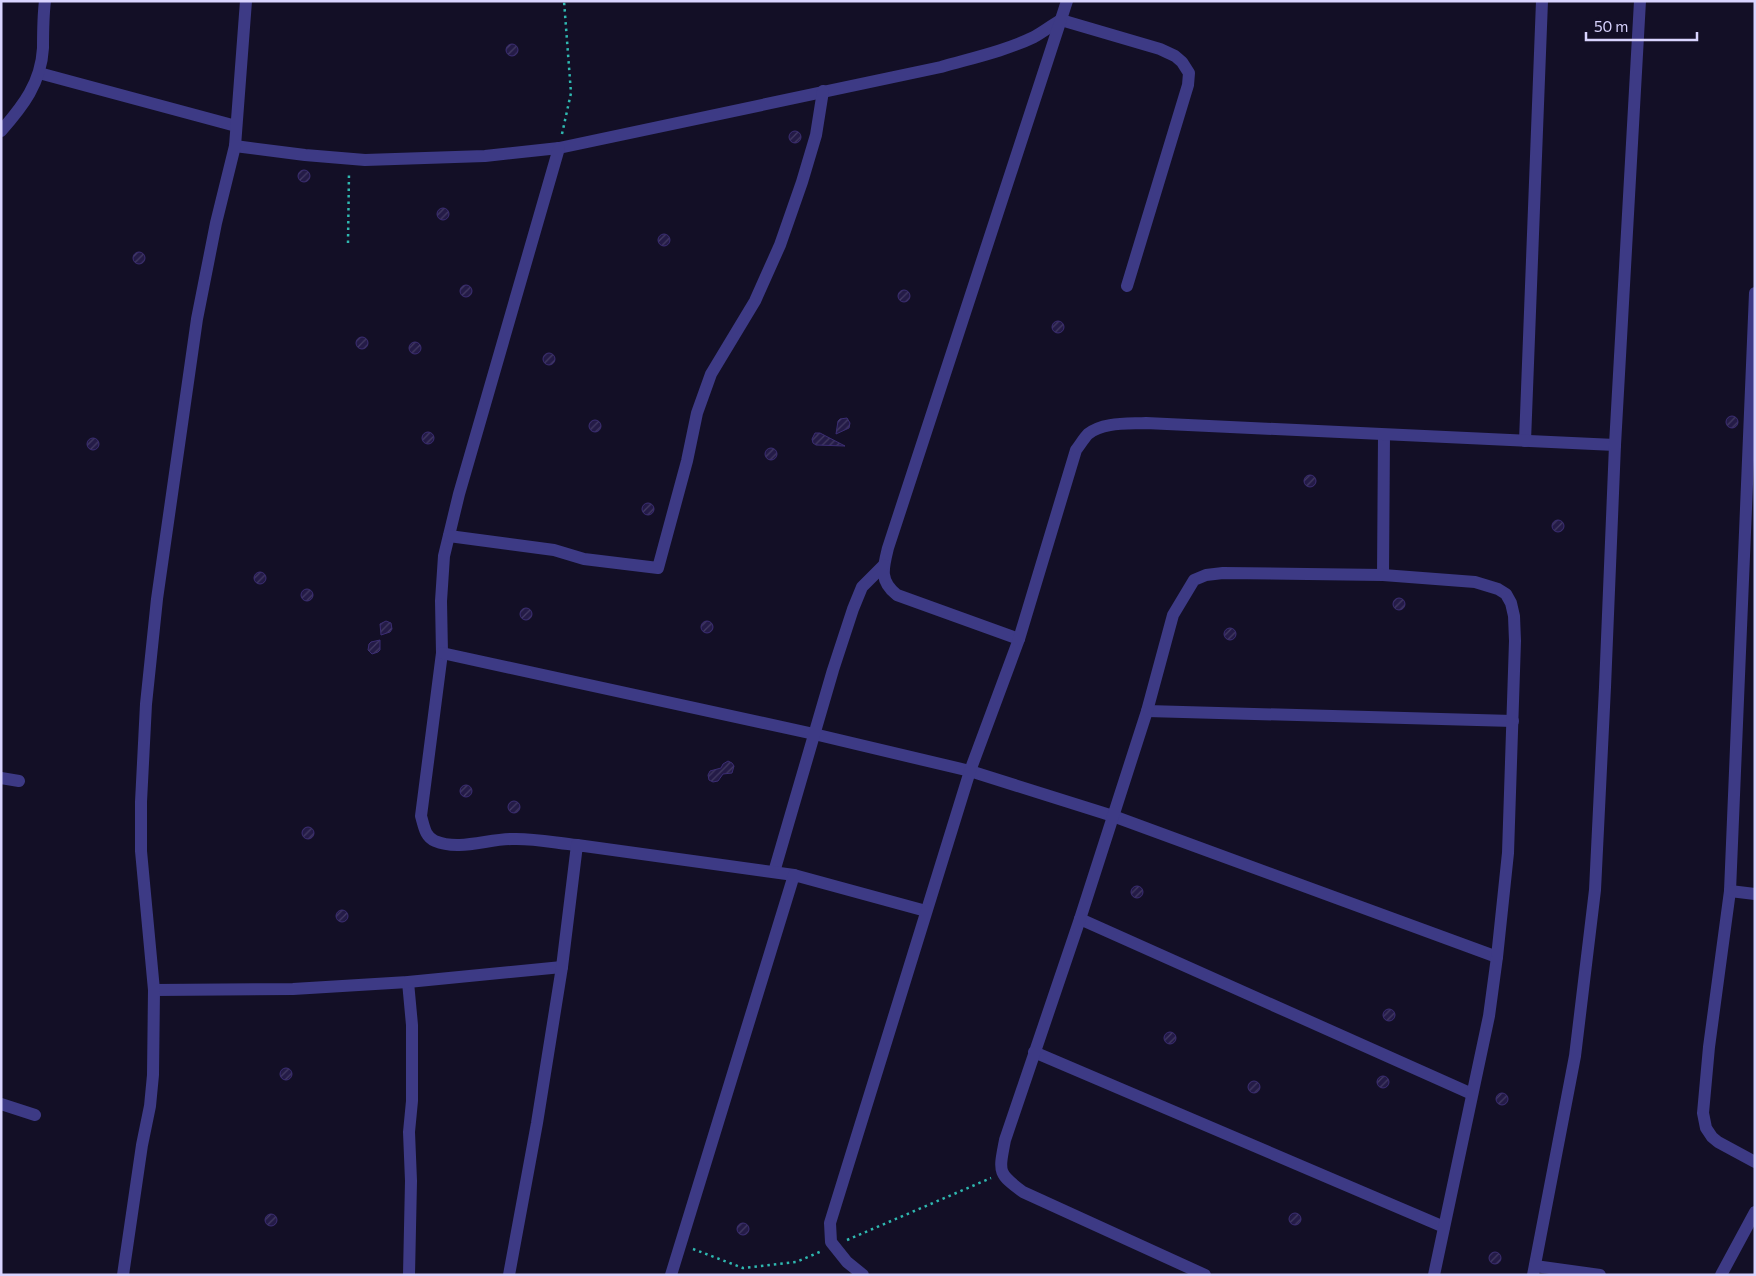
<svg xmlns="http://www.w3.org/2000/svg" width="1756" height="1276" viewBox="0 0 1756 1276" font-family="Commissioner,sans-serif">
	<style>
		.building { fill: url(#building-hatch); stroke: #3b2d73 }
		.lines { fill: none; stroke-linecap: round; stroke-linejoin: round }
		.path { stroke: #2fb8b0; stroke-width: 2.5; stroke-dasharray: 2.5 4; stroke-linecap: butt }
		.minor { stroke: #3d3a85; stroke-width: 12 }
	</style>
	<defs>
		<pattern id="building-hatch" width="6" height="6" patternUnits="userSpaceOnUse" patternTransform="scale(1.25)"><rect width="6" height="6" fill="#241b47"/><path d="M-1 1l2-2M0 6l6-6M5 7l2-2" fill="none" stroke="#433b63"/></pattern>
	</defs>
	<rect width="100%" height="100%" fill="#130f26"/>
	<g class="building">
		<circle cx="512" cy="50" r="6"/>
		<circle cx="795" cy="137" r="6"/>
		<circle cx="304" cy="176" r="6"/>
		<circle cx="443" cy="214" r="6"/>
		<circle cx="664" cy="240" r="6"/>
		<circle cx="139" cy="258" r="6"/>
		<circle cx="466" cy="291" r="6"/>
		<circle cx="904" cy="296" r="6"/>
		<circle cx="1058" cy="327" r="6"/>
		<circle cx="362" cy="343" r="6"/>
		<circle cx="415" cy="348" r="6"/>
		<circle cx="549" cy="359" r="6"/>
		<circle cx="1732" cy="422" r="6"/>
		<path d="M847,418L850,423L849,428L836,434L838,421L840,419Z"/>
		<circle cx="595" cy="426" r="6"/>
		<circle cx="428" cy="438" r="6"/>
		<path d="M815,433H820L845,446L816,445L813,443L812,439Z"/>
		<circle cx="93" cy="444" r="6"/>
		<circle cx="771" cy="454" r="6"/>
		<circle cx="1310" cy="481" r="6"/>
		<circle cx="648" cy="509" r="6"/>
		<circle cx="1558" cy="526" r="6"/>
		<circle cx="260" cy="578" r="6"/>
		<circle cx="307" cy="595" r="6"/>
		<circle cx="1399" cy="604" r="6"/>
		<circle cx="526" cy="614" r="6"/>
		<circle cx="707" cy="627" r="6"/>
		<path d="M386,621L391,623L392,629L390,632L381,635L380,624Z"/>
		<circle cx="1230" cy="634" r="6"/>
		<path d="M380,640V650L378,652L372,654L368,650L369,644L371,642Z"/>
		<path d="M728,761L732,763L734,766L732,773L723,774L718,781L713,782L709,780L708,775L710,771L721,768L723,764Z"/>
		<circle cx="466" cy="791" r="6"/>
		<circle cx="514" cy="807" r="6"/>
		<circle cx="308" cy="833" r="6"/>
		<circle cx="1137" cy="892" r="6"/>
		<circle cx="342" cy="916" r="6"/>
		<circle cx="1389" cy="1015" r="6"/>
		<circle cx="1170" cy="1038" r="6"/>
		<circle cx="286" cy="1074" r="6"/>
		<circle cx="1383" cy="1082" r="6"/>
		<circle cx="1254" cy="1087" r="6"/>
		<circle cx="1502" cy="1099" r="6"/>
		<circle cx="1295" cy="1219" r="6"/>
		<circle cx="271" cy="1220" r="6"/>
		<circle cx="743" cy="1229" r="6"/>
		<circle cx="1495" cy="1258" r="6"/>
	</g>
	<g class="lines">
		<g class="path">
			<path d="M562,134L571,93L564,1"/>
			<path d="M348,243L349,172"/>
			<path d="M847,1240L991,1178"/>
			<path d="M693,1249L743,1268L796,1262L822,1251"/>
		</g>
		<g class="minor">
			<path d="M39,73L236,126"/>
			<path d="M1,131C23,106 41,83 43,48C43,32 43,17 45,1"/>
			<path d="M235,146L305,155L365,160L485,156L559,148L941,67C972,58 1005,51 1034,37C1043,32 1052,25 1061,20L1160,49L1175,56L1182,62L1189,73L1188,85L1127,286"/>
			<path d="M559,148L459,494L444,556L441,601L442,653L421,816C424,826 425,837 435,841C459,851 487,839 512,839C533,838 556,843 577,845"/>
			<path d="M1755,293L1730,891L1709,1047L1703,1113L1706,1128L1712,1137L1718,1142L1755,1162"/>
			<path d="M1525,441L1542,1"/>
			<path d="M449,536L554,550L584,559L658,568L687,461L697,413L711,374L755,301L780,245L802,182L816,135L823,91"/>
			<path d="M1383,575L1384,436"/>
			<path d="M1019,639L897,595C879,581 883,568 888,548L1067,1"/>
			<path d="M442,653L814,734L970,771L1113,816L1497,957"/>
			<path d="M1147,711L1513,721"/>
			<path d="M1,778L19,781"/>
			<path d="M774,872L833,670L853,609L862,587L884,565"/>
			<path d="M1730,891L1755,894"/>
			<path d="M1080,919L1472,1094"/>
			<path d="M408,982L412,1025V1101L409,1132L411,1181L409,1275"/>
			<path d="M154,990L293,989L408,982L562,967"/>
			<path d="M1034,1052L1444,1227"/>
			<path d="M1,1104L35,1115"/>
			<path d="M1535,1266L1600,1275"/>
			<path d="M123,1275L142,1145L150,1106L153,1075L154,990L141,851V802L146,704L157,599L197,319L216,223L235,146L246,1"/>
			<path d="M509,1275L537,1123L562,967L577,845L794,875"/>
			<path d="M671,1275L794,875L926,911"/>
			<path d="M863,1275L847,1262L831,1242L830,1223L970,771L1019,639L1076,450C1080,445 1084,438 1088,434C1103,422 1127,424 1146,423L1615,445"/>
			<path d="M1205,1275L1023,1192C997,1173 999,1172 1005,1140L1080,919L1147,711L1173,615L1194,580L1206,575L1223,573L1383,575L1475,582L1498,589L1506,594L1511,603L1514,616L1515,641L1508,853L1497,957L1489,1016L1434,1275"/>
			<path d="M1533,1275L1575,1056L1595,890L1605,687L1615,445L1640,1"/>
			<path d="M1721,1275L1755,1212"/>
		</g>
	</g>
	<rect width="1756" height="1276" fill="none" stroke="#d9d4ff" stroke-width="5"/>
	<path d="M1586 32v8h111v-8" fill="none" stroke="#d9d4ff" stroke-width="2.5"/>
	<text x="1594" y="32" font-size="15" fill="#d9d4ff" stroke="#130f26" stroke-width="4" paint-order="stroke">50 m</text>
</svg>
